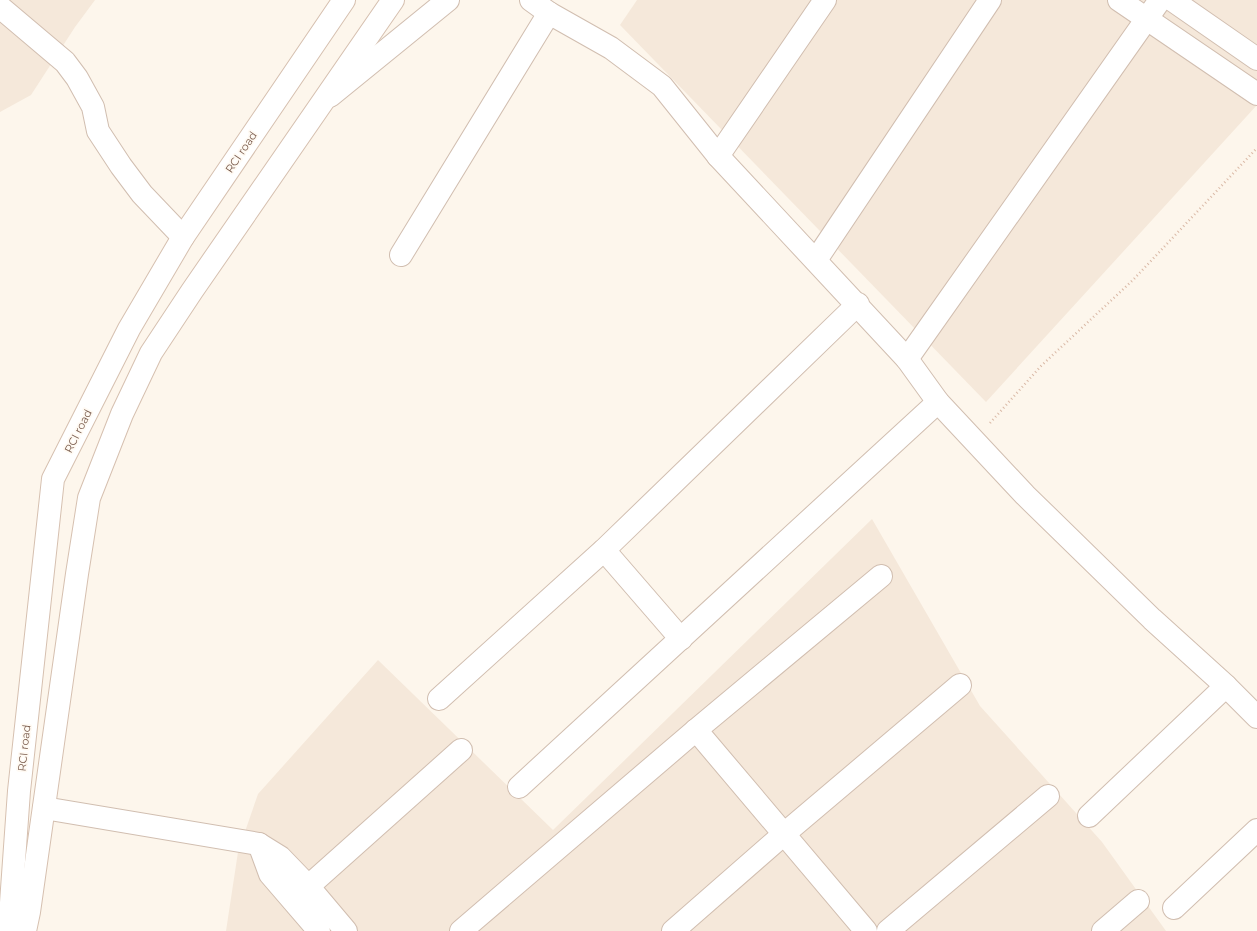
<svg xmlns="http://www.w3.org/2000/svg" width="1257" height="931" viewBox="0 0 1257 931" font-family="Montserrat,sans-serif">
	<style>
		.residential { fill: #f5e8da }
		.lines { fill: none; stroke-linecap: round; stroke-linejoin: round }
		.street-casing { stroke: #d1beb0; stroke-width: 24 }
		.secondary-casing { stroke: #d6c0b0; stroke-width: 24 }
		.path { stroke: #d9b8a5; stroke-width: 2.5; stroke-dasharray: 1 3; stroke-linecap: butt }
		.street { stroke: #fff; stroke-width: 22 }
		.secondary { stroke: #fff; stroke-width: 22 }
		.labels { text-anchor: middle; dominant-baseline: central; stroke-width: 3.5; stroke-linejoin: round; paint-order: stroke }
		.street-label { font-size: 11px; fill: #7a5c4d; stroke: #fffaf3 }
	</style>
	<rect width="100%" height="100%" fill="#fdf6ec"/>
	<g class="residential">
		<path d="M0,0H95L75,27L31,95L0,112Z"/>
		<path d="M637,0H1257V105L986,402L620,25Z"/>
		<path d="M872,519L980,706L1102,842L1166,931H226L238,852L258,794L378,660L553,830Z"/>
	</g>
	<g class="lines">
		<defs>
			<g id="street">
				<path d="M531,0L549,13L611,48L662,86L718,156L907,359L938,402L1025,495L1152,619L1226,686L1257,717"/>
				<path d="M1119,0L1257,94"/>
				<path d="M1172,0L1257,59"/>
				<path d="M0,7L65,62L77,78L93,107L98,131L121,166L142,194L183,237"/>
				<path d="M330,96L448,0"/>
				<path d="M718,156L825,0"/>
				<path d="M401,255L549,13"/>
				<path d="M816,260L990,0"/>
				<path d="M907,359L1160,0"/>
				<path d="M604,550L681,639"/>
				<path d="M439,699L604,550L858,304"/>
				<path d="M696,730L866,931"/>
				<path d="M519,787L938,402"/>
				<path d="M44,808L259,844L280,857L308,886L346,931"/>
				<path d="M1089,816L1226,686"/>
				<path d="M259,844L270,874L319,931"/>
				<path d="M293,900L461,750"/>
				<path d="M1174,908L1257,830"/>
				<path d="M461,931L696,730L881,576"/>
				<path d="M673,931L784,834L960,685"/>
				<path d="M888,931L1048,796"/>
				<path d="M1103,931L1138,901"/>
			</g>
			<g id="secondary">
				<path d="M9,931L19,791L53,479L129,329L183,237L344,0"/>
				<path d="M25,931L29,912L77,574L89,498L122,414L151,353L192,291L393,0"/>
			</g>
		</defs>
		<use href="#street" class="street-casing"/>
		<use href="#secondary" class="secondary-casing"/>
		<path class="path" d="M990,423L1041,366L1133,280L1257,148"/>
		<use href="#street" class="street"/>
		<use href="#secondary" class="secondary"/>
	</g>
	<g class="labels">
		<g class="street-label">
			<text transform="translate(241 152) rotate(-56)">RCI road</text>
			<text transform="translate(78 431) rotate(-63)">RCI road</text>
			<text transform="translate(24 748) rotate(-84)">RCI road</text>
		</g>
	</g>
</svg>
